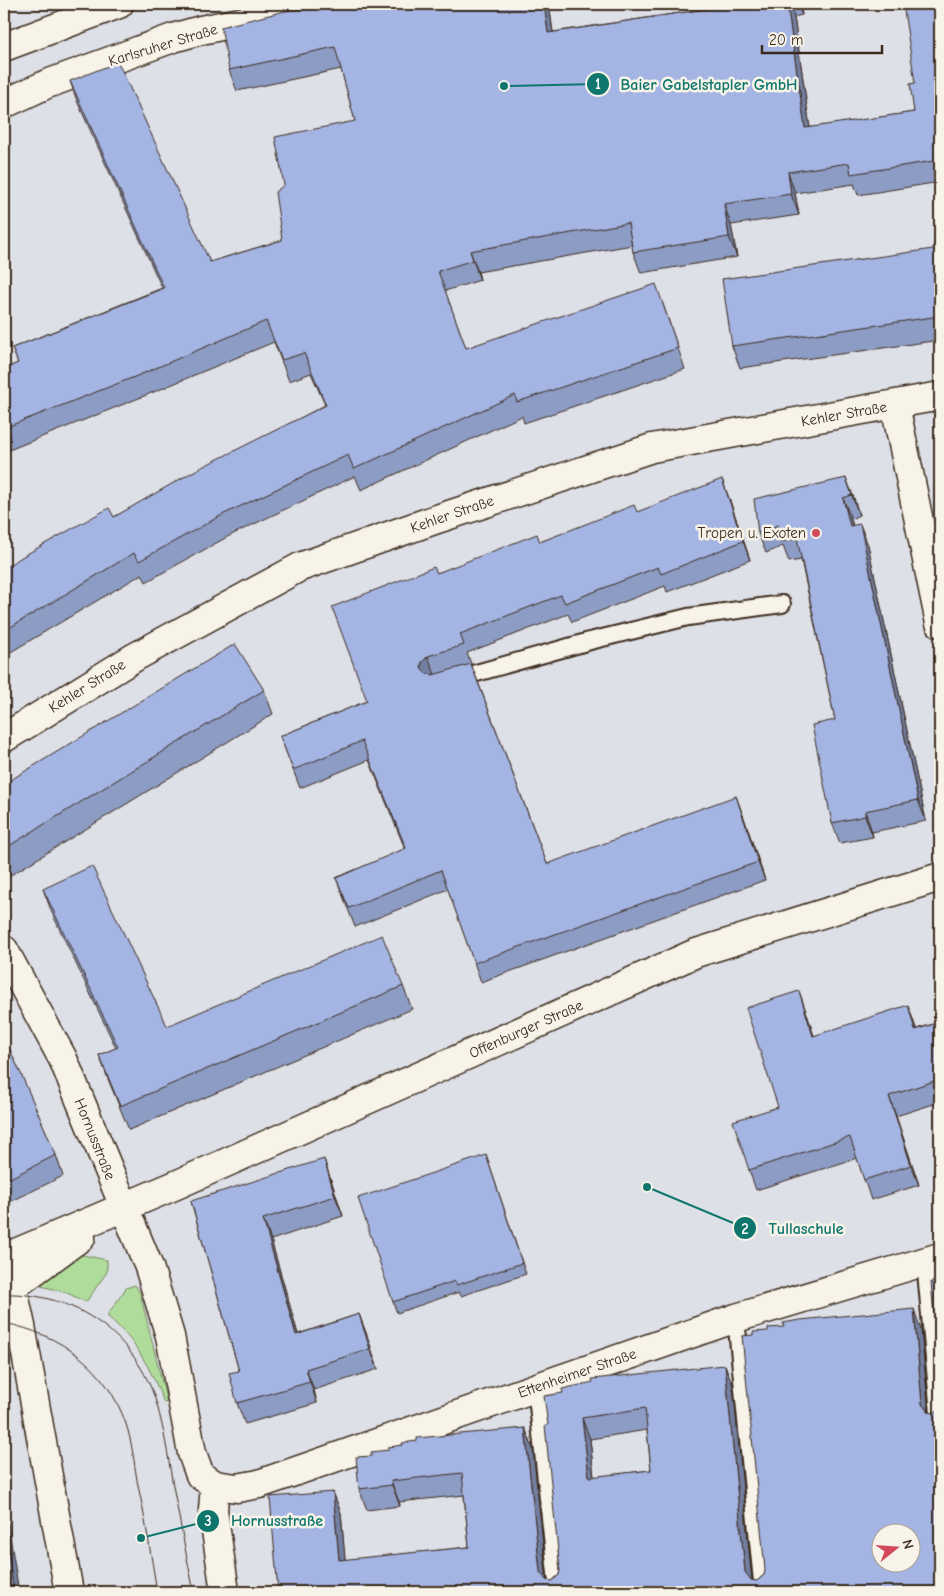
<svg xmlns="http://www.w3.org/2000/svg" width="944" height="1596" viewBox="0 0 944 1596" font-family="'Comic Neue',sans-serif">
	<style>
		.green { fill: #afdc9b; stroke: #75835c }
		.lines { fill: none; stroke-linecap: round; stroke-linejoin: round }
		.service-casing { stroke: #3b2a1e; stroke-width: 20 }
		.minor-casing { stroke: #3b2a1e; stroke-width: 31 }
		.trunk-casing { stroke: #3b2a1e; stroke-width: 31 }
		.service { stroke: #f7f3e8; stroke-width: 16 }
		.minor { stroke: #f7f3e8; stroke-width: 28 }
		.trunk { stroke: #f7f3e8; stroke-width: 28 }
		.tram { stroke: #3b2a1e; stroke-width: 1 }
		.wall { fill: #8d9cc4; stroke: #3b2a1e; fill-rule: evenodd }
		.shaded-wall { fill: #737fa0; stroke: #3b2a1e }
		.building { fill: #a4b5e4; stroke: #3b2a1e; fill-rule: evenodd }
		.poi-dot { fill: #d1495b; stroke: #f7f3e8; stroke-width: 2 }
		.labels { text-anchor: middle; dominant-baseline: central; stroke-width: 5; stroke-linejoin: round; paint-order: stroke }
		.street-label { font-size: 15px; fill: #3b2a1e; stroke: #f7f3e8 }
		.poi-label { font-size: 15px; fill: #3b2a1e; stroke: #f7f3e8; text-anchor: end }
		.leader { fill: none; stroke: #0f766e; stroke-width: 2 }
		.callout-dot { fill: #0f766e; stroke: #f7f3e8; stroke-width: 2 }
		.mark-label { font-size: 15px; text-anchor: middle; font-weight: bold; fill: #fff }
		.callout-label { font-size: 16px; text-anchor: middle; font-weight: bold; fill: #0f766e; stroke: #f7f3e8; stroke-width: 5; stroke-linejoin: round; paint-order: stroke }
	</style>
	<rect width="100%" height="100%" fill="#dee0e7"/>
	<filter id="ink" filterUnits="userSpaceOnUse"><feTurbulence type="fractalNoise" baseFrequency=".02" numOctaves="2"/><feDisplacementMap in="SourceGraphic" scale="10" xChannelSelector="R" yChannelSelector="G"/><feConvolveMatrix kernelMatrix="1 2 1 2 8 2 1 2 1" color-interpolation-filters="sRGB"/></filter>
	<g filter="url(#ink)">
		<g class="green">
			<path d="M83,1255L107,1260V1272L86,1302L65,1292L41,1286C48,1270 66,1260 83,1255Z"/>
			<path d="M135,1285L140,1293L167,1402L164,1403C151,1369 135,1339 107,1316L126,1288Z"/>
		</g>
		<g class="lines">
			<defs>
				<g id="service">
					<path d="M455,679L590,641L688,617L782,604"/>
					<path d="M925,1261L940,1424"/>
					<path d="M736,1318L763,1592"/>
					<path d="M536,1387L558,1592"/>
				</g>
				<g id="minor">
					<path d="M4,104L47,84L173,38L201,30L329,4"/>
					<path d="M895,405L940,623"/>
					<path d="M4,738L135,657L300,567L434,520L652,448L940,396"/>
					<path d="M4,950L63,1059L149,1267L170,1336L192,1453L200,1475L215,1485L237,1488L259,1484L736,1318L940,1257"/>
					<path d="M6,1257L21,1326L69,1592"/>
					<path d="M4,1258L176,1185L696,953L940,877"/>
					<path d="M4,1293L81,1237"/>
					<path d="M215,1485L213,1510L225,1592"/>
				</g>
				<path id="trunk" d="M4,47L119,4"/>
			</defs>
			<use href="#service" class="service-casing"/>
			<use href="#minor" class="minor-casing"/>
			<use href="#trunk" class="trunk-casing"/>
			<use href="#service" class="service"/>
			<use href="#minor" class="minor"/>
			<use href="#trunk" class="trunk"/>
			<g class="tram">
				<path d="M4,1294C76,1292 137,1336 157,1405C164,1430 168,1455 172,1480C179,1517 186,1555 194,1592"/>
				<path d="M4,1323C61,1334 107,1368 126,1424C132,1442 134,1462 137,1480C145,1517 151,1555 157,1592"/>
			</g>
		</g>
		<g class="wall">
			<path d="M337,4H549L553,32L706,9L719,6V4H800L802,15L794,17L810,128L914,112L915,83L937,4L940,13V182L858,195L854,184L795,193L799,215L731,225L737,257L641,273L633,252L632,245L478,272L480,280L445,291L466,348L663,304L685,369L524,423L522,416L361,490L355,476L229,536L146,582L142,574L4,656V568L114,517L325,405L311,373L289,381L274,342L144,396L4,452V369L18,363L12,348L162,288L77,101L70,81L210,262L282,240L284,185L355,121L341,69L237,91L229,70Z"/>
			<path d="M940,248V340L740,368L732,346Z"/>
			<path d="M846,478L859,515L851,519L853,526L868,545L926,821L872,832L873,837L840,843L832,823L835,720L801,560L789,562L783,546L766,553L758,533Z"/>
			<path d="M729,498L750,560L667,592L665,586L572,622L568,614L467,653L547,864L743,815L765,880L481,982L448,889L355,927L336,878L405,849L369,760L300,788L280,736L367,701L437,573L637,512Z"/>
			<path d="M264,690L273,714L6,878L4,873V784Z"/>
			<path d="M43,889L167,1026L403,986L412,1009L129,1130L108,1079L99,1055L116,1048L52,913Z"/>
			<path d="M806,1011L814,1036L916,1029L940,1022V1102L896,1116L919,1185L871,1200L857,1158L756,1190L749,1170L778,1107Z"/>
			<path d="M4,1037L56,1155L63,1176L4,1205Z"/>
			<path d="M486,1155L526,1274L461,1296L459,1292L397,1313L393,1302Z"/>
			<path d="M331,1180L343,1216L271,1240L298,1334L359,1314L378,1369L314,1390L317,1403L245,1424L237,1403L239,1371L191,1201Z"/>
			<path d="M921,1330L929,1412L940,1592H278L333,1492L341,1513L345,1560L469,1547L464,1495L399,1502L400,1506L367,1510L359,1489L372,1456L403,1445L525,1428L533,1449L547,1580L552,1581L559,1575L560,1570L548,1425L563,1393L725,1365L733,1386L752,1580L757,1581L764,1575ZM647,1430L651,1470L594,1477L590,1439Z"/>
		</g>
		<g class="shaded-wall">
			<path d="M544,4H549L556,54L548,33Z"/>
			<path d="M787,4H789L794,17L813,149L805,128Z"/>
			<path d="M797,4H800L802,15Z"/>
			<path d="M934,4H937L940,12V42Z"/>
			<path d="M788,172L795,193L799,215L791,194Z"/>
			<path d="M724,204L731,225L737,257L729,237Z"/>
			<path d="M470,251L478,272L480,280L473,260Z"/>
			<path d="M846,478L854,498L859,515L852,495Z"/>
			<path d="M722,479L729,498L750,560L743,541Z"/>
			<path d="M843,498L851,519L857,547L850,526Z"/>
			<path d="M860,524L868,545L926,821L918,800Z"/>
			<path d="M428,656L435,675L428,681L421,667L422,662Z"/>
			<path d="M736,796L743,815L765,880L758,862Z"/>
			<path d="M865,811L872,832L873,837L865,816Z"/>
			<path d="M799,991L806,1011L820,1056L813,1036Z"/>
			<path d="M908,1005L915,1025L923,1050L915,1030Z"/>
			<path d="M889,1096L896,1116L919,1185L911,1165Z"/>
			<path d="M324,1159L343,1216L335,1196Z"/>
			<path d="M263,1219L271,1240L304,1356L296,1335Z"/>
			<path d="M914,1309L921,1330L930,1425L922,1404Z"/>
			<path d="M359,1314L367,1335L378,1369L370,1349Z"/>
			<path d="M725,1365L733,1386L753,1592L745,1572Z"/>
			<path d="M306,1369L314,1390L317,1403L310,1382Z"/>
			<path d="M582,1418L590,1439L596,1498L589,1477Z"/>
			<path d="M525,1428L533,1449L548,1592L540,1572Z"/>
			<path d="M391,1481L399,1502L400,1506L392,1485Z"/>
			<path d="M333,1492L341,1513L347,1581L339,1560Z"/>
			<path d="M4,1498L19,1592H14L4,1529Z"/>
		</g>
		<g class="building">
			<path d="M337,4H544L548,33L706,9L719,6V4H787L805,128L914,112L910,84L915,83L903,4H934L940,42V160L851,174L849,163L788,172L791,194L724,204L729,237L633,252L628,223L470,251L473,260L438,271L466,348L656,284L678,348L517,402L515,395L354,469L348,455L222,515L139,561L134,553L4,631V568L25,555L109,508L114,517L196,470L326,405L304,353L282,360L266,321L137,376L4,428V369L18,363L12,348L164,288L70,81L118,62L210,262L282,240L275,192L284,185L275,137L355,121L335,47L229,70L221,27L285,11Z"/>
			<path d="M940,248V316L732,346L722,279Z"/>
			<path d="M846,478L852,495L843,498L850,526L860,524L918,800L865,811V816L832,823L812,725L835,720L797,538L781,542L778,525L758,533L754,499Z"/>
			<path d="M722,479L743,541L661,574L658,567L565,603L561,595L460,634L464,645L428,656L422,662L421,667L425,673L433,675L471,664L547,864L736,796L758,862L474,963L441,870L349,908L336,878L406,848L362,741L293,770L280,736L367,701L332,607L434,567L437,573L537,534L540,542L634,505L637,512Z"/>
			<path d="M235,644L264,690L4,849V784Z"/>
			<path d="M92,866L167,1026L382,935L403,986L120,1106L99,1055L118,1047L43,889Z"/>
			<path d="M799,991L813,1036L908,1005L915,1030L940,1022V1079L889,1096L911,1165L864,1180L850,1137L749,1170L733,1121L778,1107L746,1008Z"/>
			<path d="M4,1037L22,1076L56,1155L4,1181Z"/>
			<path d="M486,1155L522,1263L457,1285L455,1281L393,1302L358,1198Z"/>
			<path d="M324,1159L335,1196L263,1219L296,1335L359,1314L370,1349L306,1369L310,1382L237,1403L229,1373L239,1371L191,1201Z"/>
			<path d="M940,1280V1380L931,1282Z"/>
			<path d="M914,1309L922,1404L928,1412L934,1413L940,1408V1592H278L270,1497L333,1492L339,1560L469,1547L462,1473L391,1481L392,1485L359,1489L356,1457L372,1456L371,1452L388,1450V1447L403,1445L402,1443L417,1441V1438L525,1428L540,1572L546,1580L552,1581L559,1575L560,1570L545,1426L548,1425L544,1396L563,1393L562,1389L593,1382L592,1379L725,1365L745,1572L751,1580L757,1581L764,1575L765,1570L742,1336L753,1335V1332L768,1331V1328L784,1327L783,1323L800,1320ZM645,1408L651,1470L589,1477L582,1418ZM882,1534H912V1564H882Z"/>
			<path d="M4,1529L14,1592H4Z"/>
		</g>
	</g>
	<circle class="poi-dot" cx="816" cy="533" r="5"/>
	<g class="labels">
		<g class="street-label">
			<text transform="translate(163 45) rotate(-17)">Karlsruher Straße</text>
			<text transform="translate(844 414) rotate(-10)">Kehler Straße</text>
			<text transform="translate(452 514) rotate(-19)">Kehler Straße</text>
			<text transform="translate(87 686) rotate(-32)">Kehler Straße</text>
			<text transform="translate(526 1029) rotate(-24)">Offenburger Straße</text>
			<text transform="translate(95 1139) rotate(68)">Hornusstraße</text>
			<text transform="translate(577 1373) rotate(-19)">Ettenheimer Straße</text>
		</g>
		<g class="poi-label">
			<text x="806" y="533">Tropen u. Exoten</text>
		</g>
	</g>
	<path class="leader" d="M504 86L598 84M647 1187L745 1228M141 1538L208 1521"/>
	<g class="callout-dot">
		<circle cx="504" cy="86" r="5"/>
		<circle cx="647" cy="1187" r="5"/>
		<circle cx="141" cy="1538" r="5"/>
		<circle cx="598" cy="84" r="12"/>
		<circle cx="745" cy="1228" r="12"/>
		<circle cx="208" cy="1521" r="12"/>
	</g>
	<g class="mark-label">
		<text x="598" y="89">1</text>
		<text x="745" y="1234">2</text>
		<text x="208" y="1526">3</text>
	</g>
	<g class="callout-label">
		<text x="709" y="90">Baier Gabelstapler GmbH</text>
		<text x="806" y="1234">Tullaschule</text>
		<text x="277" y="1526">Hornusstraße</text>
	</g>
	<rect width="944" height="1596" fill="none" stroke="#f7f3e8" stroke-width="20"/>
	<rect x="10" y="10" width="924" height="1576" fill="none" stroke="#3b2a1e" stroke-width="2" filter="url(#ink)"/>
	<g transform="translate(896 1548) rotate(73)"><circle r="24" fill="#f7f3e8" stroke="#aca397"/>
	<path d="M0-4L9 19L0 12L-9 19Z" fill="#d1495b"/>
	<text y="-8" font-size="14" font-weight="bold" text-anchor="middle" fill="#3b2a1e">N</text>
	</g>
	<path d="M762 45v8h120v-8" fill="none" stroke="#3b2a1e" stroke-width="2.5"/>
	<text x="769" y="45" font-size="15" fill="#3b2a1e" stroke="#f7f3e8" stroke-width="4" paint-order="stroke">20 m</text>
</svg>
